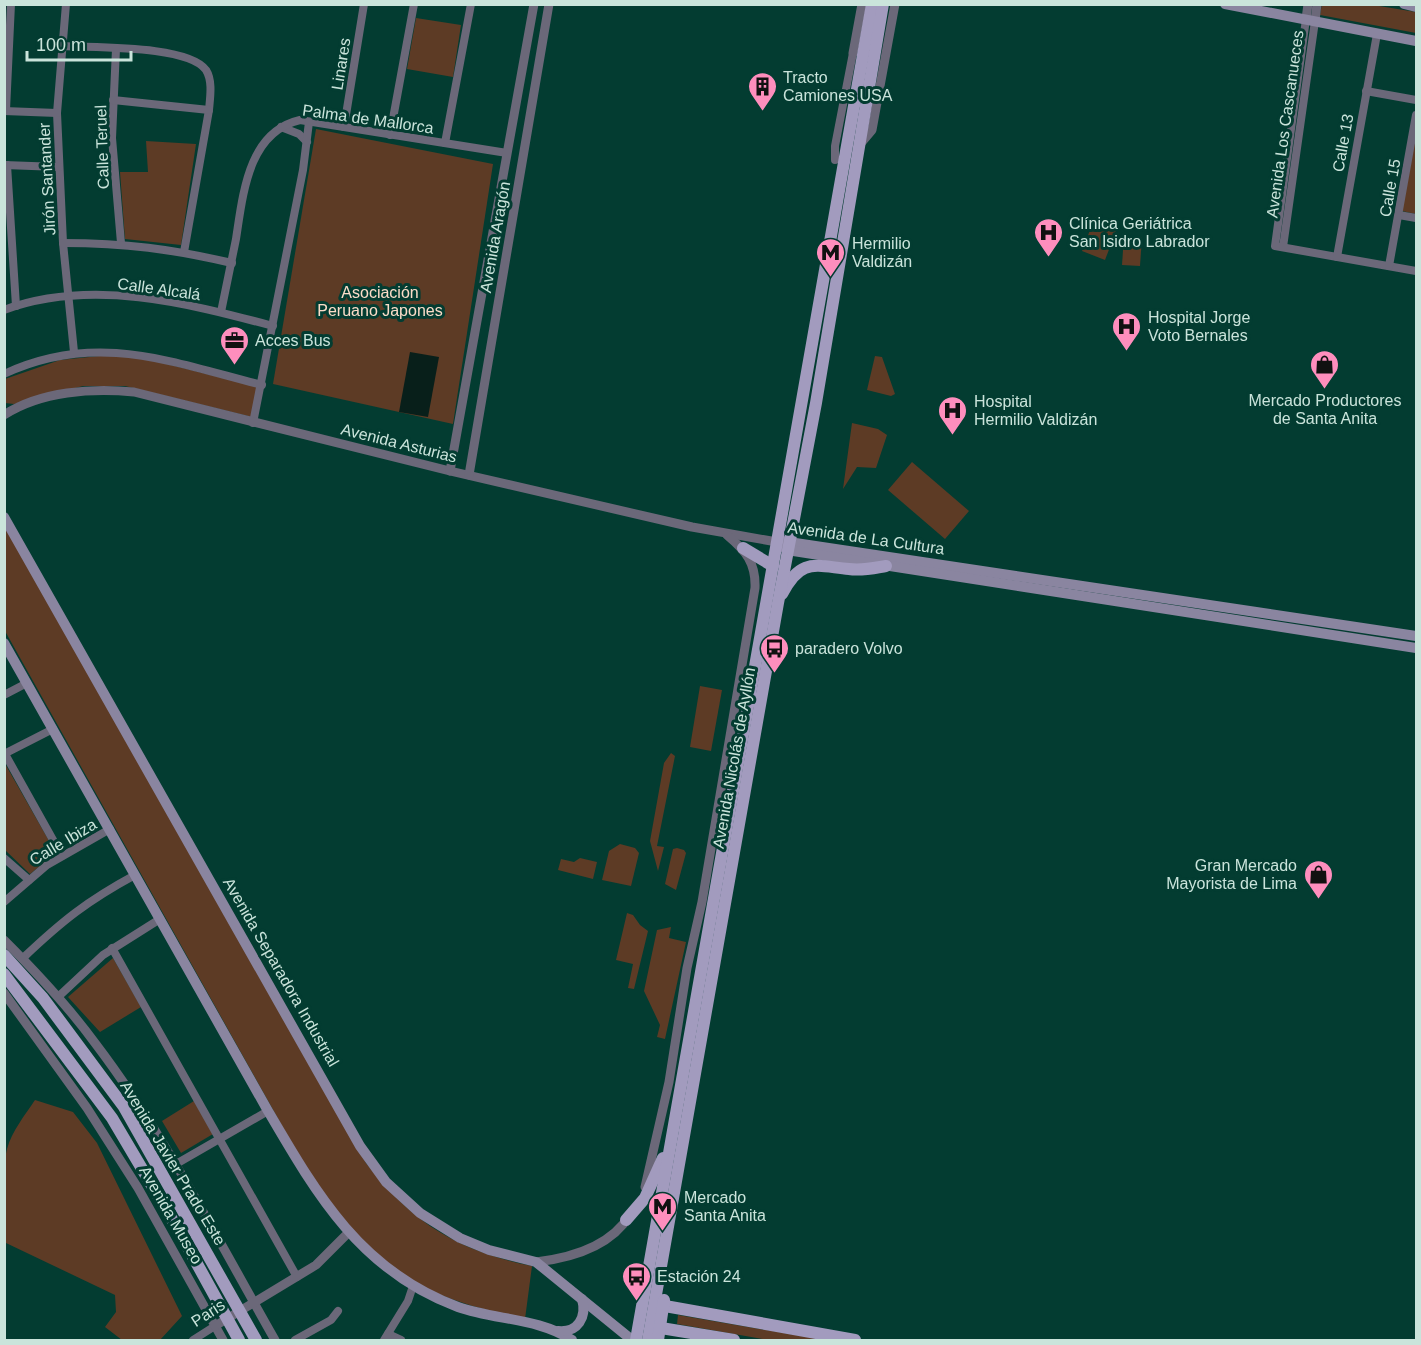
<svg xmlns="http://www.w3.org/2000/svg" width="1421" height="1345" viewBox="0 0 1421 1345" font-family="Arial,sans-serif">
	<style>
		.green { fill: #5d3b25 }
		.water { fill: #081f1a }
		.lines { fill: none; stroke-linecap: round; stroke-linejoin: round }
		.minor { stroke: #6b6879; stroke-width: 8 }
		.tertiary { stroke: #6b6879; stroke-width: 9 }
		.secondary { stroke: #8a85a0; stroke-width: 10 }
		.primary { stroke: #a29bbe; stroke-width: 12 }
		.labels { text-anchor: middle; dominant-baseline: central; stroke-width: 6; stroke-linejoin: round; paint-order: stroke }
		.street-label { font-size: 16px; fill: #cae4db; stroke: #033c31 }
		.poi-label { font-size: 16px; fill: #cae4db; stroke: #033c31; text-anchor: start }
		.park-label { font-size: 16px; fill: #fcdcc8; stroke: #033c31 }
	</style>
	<rect width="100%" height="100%" fill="#033c31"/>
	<g class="green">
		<path d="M1322,4L1373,5L1416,12V33L1320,15Z"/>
		<path d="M416,18L461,25L453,77L407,69Z"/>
		<path d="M316,129L493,164L453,424L273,384Z"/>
		<path d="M1416,135V214L1402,211Z"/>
		<path d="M146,141L196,144L181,245L125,239L120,172H148Z"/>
		<path d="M1095,217L1118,226L1105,260L1082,251Z"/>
		<path d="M1124,236L1142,237L1140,266L1122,265Z"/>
		<path d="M109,355L139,357L259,387L252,417L125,386H83L14,404L5,403V379L60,360Z"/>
		<path d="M875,356L882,357L895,394L891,396L867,390Z"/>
		<path d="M852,423L878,429L887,435L876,468L857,467L843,489Z"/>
		<path d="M912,462L969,511L945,539L888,490Z"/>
		<path d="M4,519L366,1163C412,1223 458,1251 532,1266L525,1319C470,1307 415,1292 373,1253C354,1234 336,1211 318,1190L5,631Z"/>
		<path d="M700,686L722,690L711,751L690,747Z"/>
		<path d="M671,753L675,756L657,846L664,847L658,871L650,841L664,763Z"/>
		<path d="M4,762L56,853L30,874L5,850Z"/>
		<path d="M620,844L635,848L639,853L631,886L602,880L609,851Z"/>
		<path d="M677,848L684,850L686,853L676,890L665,884L673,849Z"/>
		<path d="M580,858L597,862L593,879L558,870L561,859L574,862Z"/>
		<path d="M627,913L633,915L640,925L648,931L634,989L628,988L633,964L616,960Z"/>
		<path d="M671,927L669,938L686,942L665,1039L657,1037L660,1025L644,991L657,930Z"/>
		<path d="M113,958L141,1007L100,1032L68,997Z"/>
		<path d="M35,1100L73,1112L97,1143L182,1316L160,1340H122L105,1327L116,1312L115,1295L6,1243C1,1230 3,1164 7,1149C12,1131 25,1115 35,1100Z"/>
		<path d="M194,1101L213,1134L181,1153L162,1121Z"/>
		<path d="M678,1315L825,1340H769L677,1324Z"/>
	</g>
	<path class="water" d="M410,352L439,357L428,417L399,412Z"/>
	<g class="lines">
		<g class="minor">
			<path d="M66,4L57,113L63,243L74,352"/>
			<path d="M1306,19L1275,246L1416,271"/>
			<path d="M63,46C95,48 188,45 206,70C213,81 210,98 209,110L184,252"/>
			<path d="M116,49L112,138L121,243"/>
			<path d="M1366,91L1416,100"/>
			<path d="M113,100L209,110"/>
			<path d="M6,110L11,4"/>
			<path d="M4,111L57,113"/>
			<path d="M281,127L299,134L307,142"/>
			<path d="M344,127L364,4"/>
			<path d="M390,135L414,4"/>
			<path d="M445,143L471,4"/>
			<path d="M835,160V146L853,53"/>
			<path d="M4,165L59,167"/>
			<path d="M7,165L16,306"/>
			<path d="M1399,215L1416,218"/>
			<path d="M63,243C126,243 171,249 232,263"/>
			<path d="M1283,247L1315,21"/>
			<path d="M1337,257L1377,34"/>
			<path d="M1389,266L1416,115"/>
			<path d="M4,310C91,278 187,303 273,326"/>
			<path d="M221,312C226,288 231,263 236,239C243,194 248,132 300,120L507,153"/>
			<path d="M4,374C96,331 171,362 262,385"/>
			<path d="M253,423L303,170L309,122"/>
			<path d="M4,695L27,683"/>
			<path d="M4,754L53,729"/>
			<path d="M5,754L62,856"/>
			<path d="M4,858L29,880"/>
			<path d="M4,902L47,865L110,829"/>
			<path d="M112,948L297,1277"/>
			<path d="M23,958C62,921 87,901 135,875"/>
			<path d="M58,997L103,955L160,919"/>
			<path d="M176,1164L268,1111"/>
			<path d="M388,1334L401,1340"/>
			<path d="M193,1340L215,1326"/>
			<path d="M295,1340L331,1320L338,1311"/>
			<path d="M384,1340L408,1301L413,1286"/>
		</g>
		<g class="tertiary">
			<path d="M1306,19L1308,4"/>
			<path d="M1315,21L1317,4"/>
			<path d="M853,53L862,4"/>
			<path d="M861,143L872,130L895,4"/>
			<path d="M4,415C41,391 92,388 134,392L450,471L692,527L777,542"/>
			<path d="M450,471L534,4"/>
			<path d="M469,475L549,4"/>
			<path d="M4,940C36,972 68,1006 95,1043C165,1135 218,1240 275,1340"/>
			<path d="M4,993L87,1108L138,1188L223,1340"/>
			<path d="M645,1187L669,1082L687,968L702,902L755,588C756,563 746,551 727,535"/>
			<path d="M536,1262C571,1258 610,1247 630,1215"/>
			<path d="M215,1326L316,1265L348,1233"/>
		</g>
		<g class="secondary">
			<path d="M1225,4L1416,41"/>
			<path d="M1404,4L1416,7"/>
			<path d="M4,517L360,1146L386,1182L420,1213L460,1238L489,1250L536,1262L632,1340"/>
			<path d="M782,541L1416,636"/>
			<path d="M781,545L787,550L1416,648"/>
			<path d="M4,643L268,1111C317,1195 361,1271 458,1307C495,1320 539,1318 572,1340"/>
			<path d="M558,1331C578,1333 587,1317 582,1299"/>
		</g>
		<g class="primary">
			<path d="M743,548L773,566"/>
			<path d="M782,594C801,557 815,566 849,569C862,571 874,568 886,566"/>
			<path d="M4,955L43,998L124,1107L256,1340"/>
			<path d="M4,974L112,1118L180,1233L239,1340"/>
			<path d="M626,1220L645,1198L663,1158"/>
			<path d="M665,1306L855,1340"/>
			<path d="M661,1328L734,1340"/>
			<path d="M636,1340L872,4"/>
			<path d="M648,1340L778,603L816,403L883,4"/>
			<path d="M658,1340L664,1300"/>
		</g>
	</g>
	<defs>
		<symbol id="building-pin" viewBox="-11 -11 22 30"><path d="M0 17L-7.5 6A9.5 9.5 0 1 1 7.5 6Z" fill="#fe8ebd" stroke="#033c31"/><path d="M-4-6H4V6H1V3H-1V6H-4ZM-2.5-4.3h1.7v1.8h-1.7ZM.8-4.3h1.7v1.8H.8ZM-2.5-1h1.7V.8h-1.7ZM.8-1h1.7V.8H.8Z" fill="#111"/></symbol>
		<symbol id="hospital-pin" viewBox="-11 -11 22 30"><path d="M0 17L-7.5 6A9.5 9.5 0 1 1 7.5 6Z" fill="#fe8ebd" stroke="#033c31"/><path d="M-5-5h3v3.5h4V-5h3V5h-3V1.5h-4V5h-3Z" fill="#111"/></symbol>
		<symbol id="metro-pin" viewBox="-11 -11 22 30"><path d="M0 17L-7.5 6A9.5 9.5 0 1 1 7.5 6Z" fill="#fe8ebd" stroke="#033c31"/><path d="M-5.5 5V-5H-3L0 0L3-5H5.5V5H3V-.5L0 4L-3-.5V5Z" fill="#111"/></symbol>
		<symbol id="office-pin" viewBox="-11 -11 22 30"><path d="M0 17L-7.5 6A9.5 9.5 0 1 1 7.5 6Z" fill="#fe8ebd" stroke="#033c31"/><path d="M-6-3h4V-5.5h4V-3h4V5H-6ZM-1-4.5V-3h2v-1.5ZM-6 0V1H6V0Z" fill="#111"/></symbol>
		<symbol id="shop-pin" viewBox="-11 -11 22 30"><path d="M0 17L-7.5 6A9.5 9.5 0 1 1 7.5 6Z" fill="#fe8ebd" stroke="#033c31"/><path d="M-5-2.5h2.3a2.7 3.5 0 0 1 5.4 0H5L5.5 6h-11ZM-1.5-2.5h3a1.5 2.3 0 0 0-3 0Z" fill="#111"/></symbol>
		<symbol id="bus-pin" viewBox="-11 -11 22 30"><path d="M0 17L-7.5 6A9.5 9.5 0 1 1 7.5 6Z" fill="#fe8ebd" stroke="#033c31"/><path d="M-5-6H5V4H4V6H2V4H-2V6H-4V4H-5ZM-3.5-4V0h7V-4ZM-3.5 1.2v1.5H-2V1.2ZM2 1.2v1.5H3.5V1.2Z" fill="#111"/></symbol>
	</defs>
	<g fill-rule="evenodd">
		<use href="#building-pin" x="746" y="70" width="33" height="45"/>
		<use href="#hospital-pin" x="1032" y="216" width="33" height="45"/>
		<use href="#metro-pin" x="814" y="236" width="33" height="45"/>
		<use href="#hospital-pin" x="1110" y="310" width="33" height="45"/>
		<use href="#office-pin" x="218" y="324" width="33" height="45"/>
		<use href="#shop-pin" x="1308" y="348" width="33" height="45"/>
		<use href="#hospital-pin" x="936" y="394" width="33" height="45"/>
		<use href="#bus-pin" x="758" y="632" width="33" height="45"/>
		<use href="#shop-pin" x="1302" y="858" width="33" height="45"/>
		<use href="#metro-pin" x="646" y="1190" width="33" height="45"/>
		<use href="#bus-pin" x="620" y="1260" width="33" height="45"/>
	</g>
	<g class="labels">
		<g class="street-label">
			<text transform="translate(341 64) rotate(-81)">Linares</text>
			<text transform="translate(368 119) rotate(8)">Palma de Mallorca</text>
			<text transform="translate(1285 124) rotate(-82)">Avenida Los Cascanueces</text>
			<text transform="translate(1343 143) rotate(-80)">Calle 13</text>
			<text transform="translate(102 147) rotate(-92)">Calle Teruel</text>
			<text transform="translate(47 179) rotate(-93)">Jirón Santander</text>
			<text transform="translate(1390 188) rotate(-80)">Calle 15</text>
			<text transform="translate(495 237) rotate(-80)">Avenida Aragón</text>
			<text transform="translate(159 289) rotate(8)">Calle Alcalá</text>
			<text transform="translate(399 443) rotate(14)">Avenida Asturias</text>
			<text transform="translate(866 538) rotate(8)">Avenida de La Cultura</text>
			<text transform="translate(734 758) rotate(-80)">Avenida Nicolás de Ayllón</text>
			<text transform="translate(63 842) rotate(-31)">Calle Ibiza</text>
			<text transform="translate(281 972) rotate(60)">Avenida Separadora Industrial</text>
			<text transform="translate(173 1163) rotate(59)">Avenida Javier Prado Este</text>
			<text transform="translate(171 1215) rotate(60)">Avenida Museo</text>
			<text transform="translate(208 1313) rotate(-33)">Paris</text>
		</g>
		<g class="poi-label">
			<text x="783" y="77">Tracto<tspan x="783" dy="18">Camiones USA</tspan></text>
			<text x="1069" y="223">Clínica Geriátrica<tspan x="1069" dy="18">San Isidro Labrador</tspan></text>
			<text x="852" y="243">Hermilio<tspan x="852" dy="18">Valdizán</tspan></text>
			<text x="1148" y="317">Hospital Jorge<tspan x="1148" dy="18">Voto Bernales</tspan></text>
			<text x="255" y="340">Acces Bus</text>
			<text x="1325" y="400" text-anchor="middle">Mercado Productores<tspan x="1325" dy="18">de Santa Anita</tspan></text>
			<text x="974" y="401">Hospital<tspan x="974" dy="18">Hermilio Valdizán</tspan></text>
			<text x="795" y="648">paradero Volvo</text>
			<text x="1297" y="865" text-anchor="end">Gran Mercado<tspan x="1297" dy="18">Mayorista de Lima</tspan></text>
			<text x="684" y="1197">Mercado<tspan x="684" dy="18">Santa Anita</tspan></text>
			<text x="657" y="1276">Estación 24</text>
		</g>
		<g class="park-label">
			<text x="380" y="292">Asociación<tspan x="380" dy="18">Peruano Japones</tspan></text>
		</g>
	</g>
	<rect width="1421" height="1345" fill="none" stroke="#cae4db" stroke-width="12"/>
	<path d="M27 51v9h104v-9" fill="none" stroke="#cae4db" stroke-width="3"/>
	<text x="36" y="51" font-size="18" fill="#cae4db" stroke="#033c31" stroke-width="4.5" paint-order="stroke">100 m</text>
</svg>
